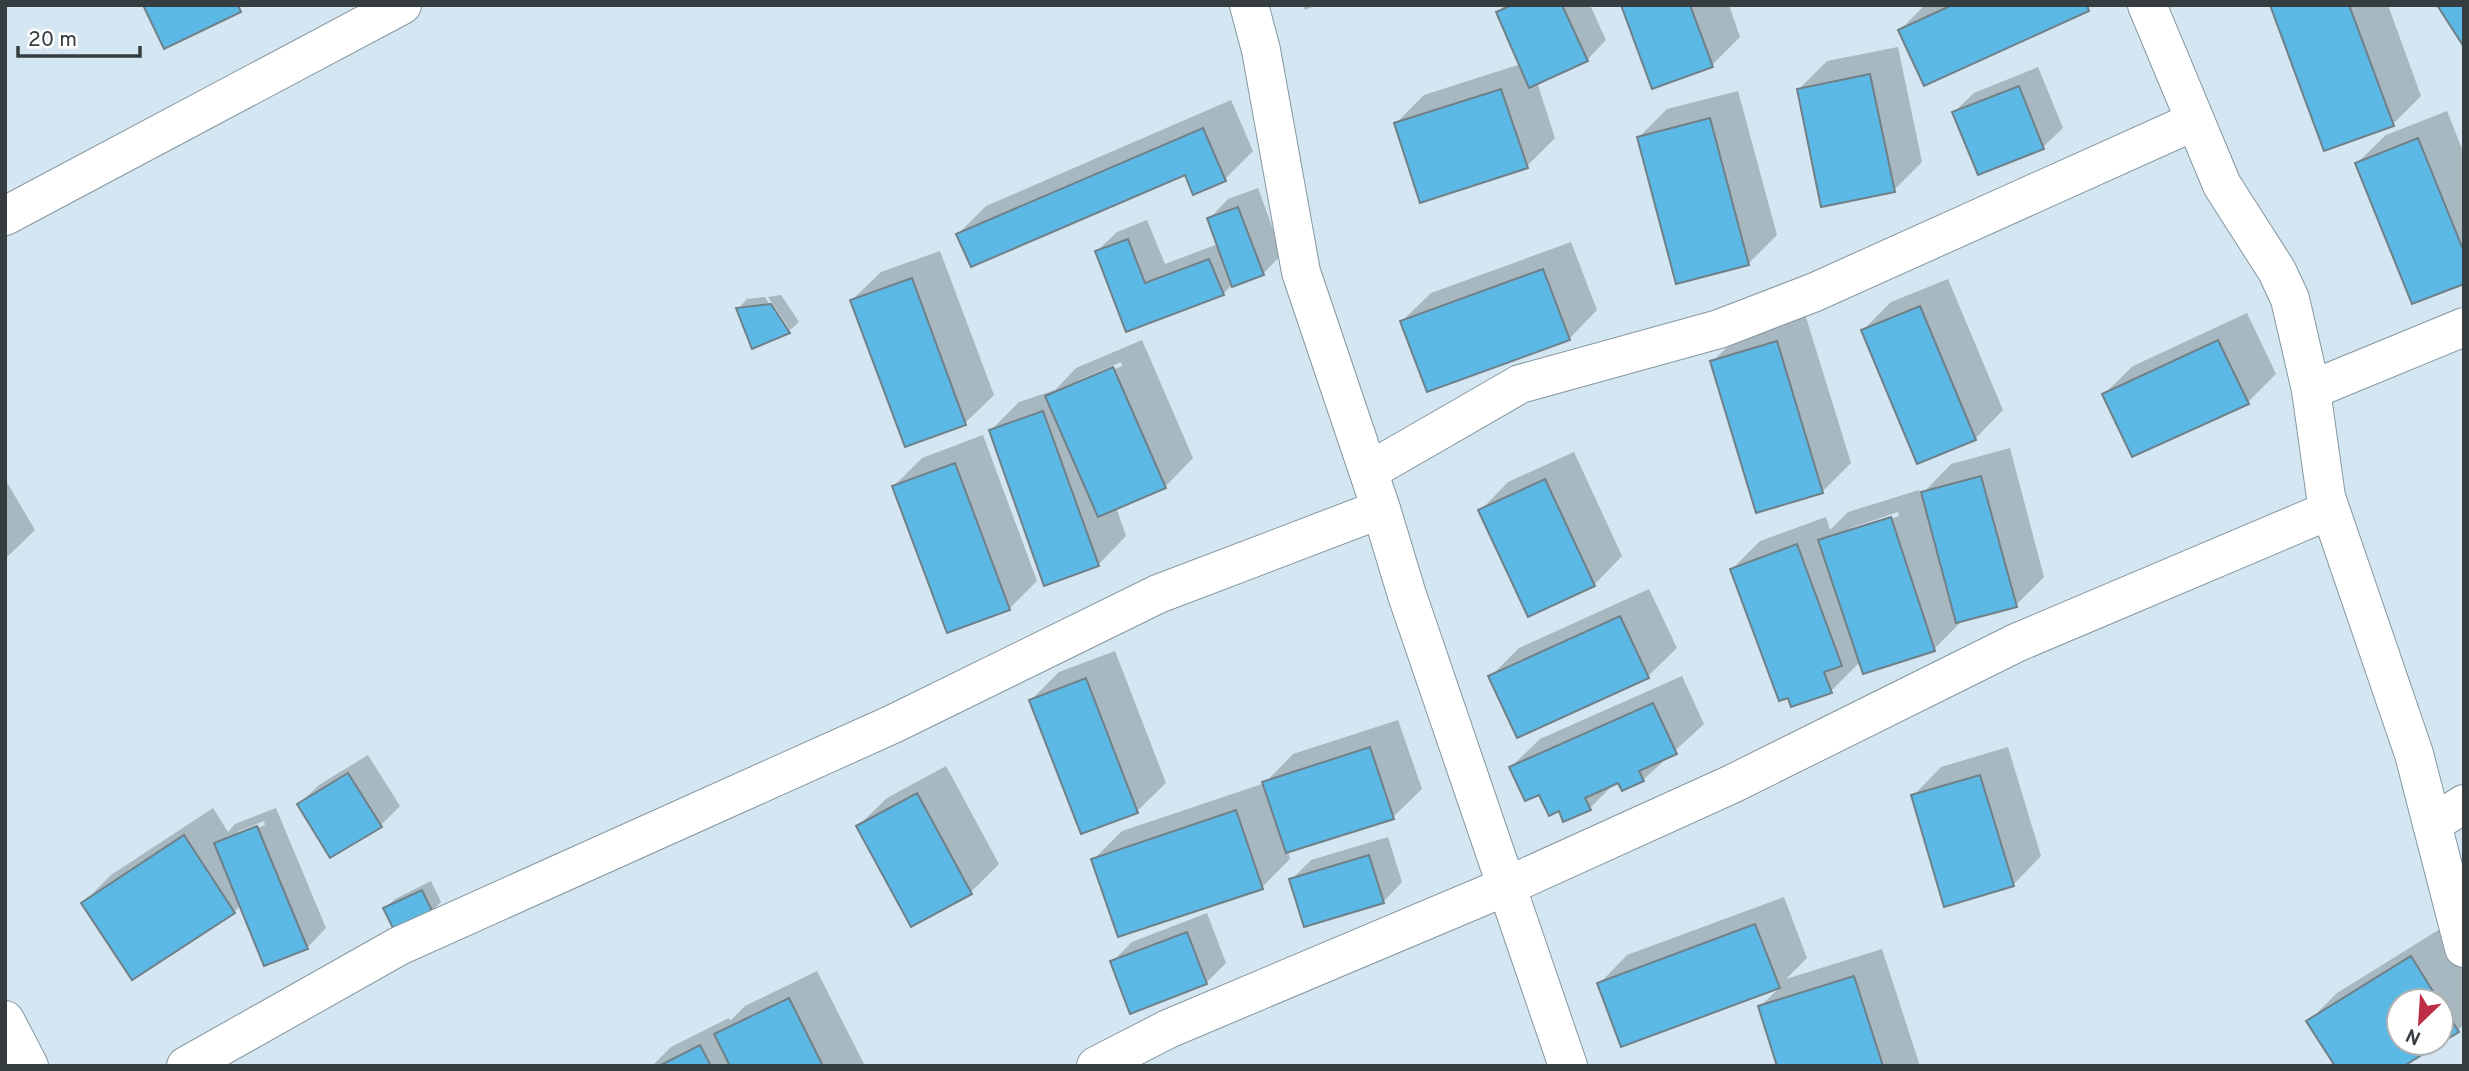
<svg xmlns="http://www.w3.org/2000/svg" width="2469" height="1071" viewBox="0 0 2469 1071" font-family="Overpass,sans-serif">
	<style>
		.shadow { fill: #0003; fill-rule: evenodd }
		.building { fill: #5cb8e5; stroke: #6f8089; stroke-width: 2 }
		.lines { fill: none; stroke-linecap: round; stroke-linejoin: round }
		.minor-casing { stroke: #8597a1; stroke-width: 40 }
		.minor { stroke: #fff; stroke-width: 38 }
	</style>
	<rect width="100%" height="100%" fill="#d3e6f1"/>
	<g class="shadow">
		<path d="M1303,5H1317L1305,10Z"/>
		<path d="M1505,5H1590L1606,40L1587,60L1537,82L1555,138L1527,166L1396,123L1424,95L1521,64L1498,13Z"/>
		<path d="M1623,5H1729L1740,37L1712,65Z"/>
		<path d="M1925,5H2092L1925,84L1900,30Z"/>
		<path d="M2272,5H2388L2421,96L2393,124Z"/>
		<path d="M1898,47L1922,162L1894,190L1799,89L1827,61Z"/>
		<path d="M2038,67L2063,128L2043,147L1954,112L1974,93Z"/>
		<path d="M1738,91L1777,235L1749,263L1677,282L1639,137L1667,109Z"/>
		<path d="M1231,100L1253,151L1225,179L1186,173L958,234L986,206Z"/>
		<path d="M2447,111L2464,154V282L2357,163L2386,135Z"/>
		<path d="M1258,188L1282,254L1263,274L1233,284L1223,294L1127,330L1097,251L1117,232L1147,220L1165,264L1218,244L1209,219L1228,199Z"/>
		<path d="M1571,242L1597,310L1569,339L1402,321L1431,293Z"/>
		<path d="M940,251L994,395L965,423L906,445L852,300L881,272Z"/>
		<path d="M1948,279L2003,410L1975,439L1863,330L1891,302Z"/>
		<path d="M781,295L799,322L789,331L753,347L738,309L747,299L765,297L786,330H790L768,297Z"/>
		<path d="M2247,313L2276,374L2248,402L2104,394L2133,366Z"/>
		<path d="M1805,314L1851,463L1823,491L1712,362L1741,333Z"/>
		<path d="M1142,340L1193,458L1165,487L1116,507L1126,536L1098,565L991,430L1019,402L1055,390L1076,368ZM1121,362L1122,366L1079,384V380Z"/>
		<path d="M983,435L1037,581L1009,609L894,486L922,458Z"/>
		<path d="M2010,448L2044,577L2016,605L1963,620L1934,649L1860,662L1831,691L1732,569L1760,541L1826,517L1830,530L1848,512L1919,490L1921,495L1951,464ZM1898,512L1899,516L1851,531V528Z"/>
		<path d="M1574,452L1622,556L1594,585L1480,511L1508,482Z"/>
		<path d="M5,479L35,530L5,559Z"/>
		<path d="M1649,589L1677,648L1648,676L1518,736L1490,677L1519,648Z"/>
		<path d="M1115,651L1166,783L1137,811L1031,700L1059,672Z"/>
		<path d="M1682,676L1704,724L1643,780L1616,782L1590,808L1560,809L1511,767L1540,739Z"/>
		<path d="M1398,720L1422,789L1393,817L1288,851L1290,859L1262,887L1093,860L1122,831L1265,783L1293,754Z"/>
		<path d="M2008,747L2041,856L2013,885L1913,796L1941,767Z"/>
		<path d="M368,755L400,806L380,826L299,804L319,785Z"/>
		<path d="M946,766L999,864L971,892L858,826L887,798Z"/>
		<path d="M213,808L228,832L235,824L276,808L326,928L307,948L241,905L234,912L83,903L111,875ZM264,821L265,825L237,836V832Z"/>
		<path d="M1388,837L1402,882L1383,902L1291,880L1311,860Z"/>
		<path d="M431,881L441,902L432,911L386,908L395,899Z"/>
		<path d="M1784,897L1807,958L1786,979L1882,949L1920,1066H1779L1760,1007L1781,986L1622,1045L1599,984L1627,955Z"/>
		<path d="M1207,913L1226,963L1206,983L1112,962L1132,942Z"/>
		<path d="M2440,929L2464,967V1024L2457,1031L2441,1041V1001H2399V1043H2438L2401,1066L2309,1021L2337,993Z"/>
		<path d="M817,971L865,1066H652L671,1047L729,1018L730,1021L745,1006Z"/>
	</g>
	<g class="building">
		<path d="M143,5H238L241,12L164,49Z"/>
		<path d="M1512,5H1562L1588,61L1529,88L1496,12Z"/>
		<path d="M1621,5H1690L1713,67L1652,89Z"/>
		<path d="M1952,5H2087L2089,11L1924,86L1898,30Z"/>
		<path d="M2270,5H2349L2394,126L2324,151Z"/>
		<path d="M2437,5H2464V47Z"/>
		<path d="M1870,74L1895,192L1821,207L1797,89Z"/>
		<path d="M2019,86L2044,149L1978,175L1952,112Z"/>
		<path d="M1501,89L1528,168L1420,203L1394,123Z"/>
		<path d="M1710,118L1749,265L1676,284L1637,137Z"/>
		<path d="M1203,128L1226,181L1193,195L1185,175L971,267L956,234Z"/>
		<path d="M2418,138L2464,252V284L2412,304L2355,163Z"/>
		<path d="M1238,207L1264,275L1232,287L1207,218Z"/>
		<path d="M1128,239L1145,283L1209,259L1224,295L1126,332L1095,251Z"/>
		<path d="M1543,269L1570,340L1427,392L1400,321Z"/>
		<path d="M912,278L966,425L905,447L850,300Z"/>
		<path d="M771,304L790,333L752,349L736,308Z"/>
		<path d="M1920,306L1976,440L1917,464L1861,330Z"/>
		<path d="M2218,340L2249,404L2132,457L2102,394Z"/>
		<path d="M1777,341L1823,493L1756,513L1710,361Z"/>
		<path d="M1113,367L1166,488L1098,517L1045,396Z"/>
		<path d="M1043,411L1099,566L1044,586L989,430Z"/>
		<path d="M955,463L1010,610L947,633L892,486Z"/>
		<path d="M1981,476L2017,607L1956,623L1921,492Z"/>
		<path d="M1545,479L1595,586L1528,617L1478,510Z"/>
		<path d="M1891,517L1935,651L1863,674L1818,540Z"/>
		<path d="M1797,544L1842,666L1824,672L1832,693L1791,707L1788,698L1779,701L1730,569Z"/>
		<path d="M1620,616L1649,678L1517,738L1488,676Z"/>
		<path d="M1086,678L1138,813L1081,834L1029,700Z"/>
		<path d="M1653,703L1677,754L1639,771L1644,781L1622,791L1618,783L1585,798L1591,810L1563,822L1559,811L1549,816L1539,795L1525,801L1509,767Z"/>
		<path d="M1370,747L1394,819L1286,853L1262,782Z"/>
		<path d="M348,773L382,827L330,858L297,804Z"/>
		<path d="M1980,775L2014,886L1944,907L1911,795Z"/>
		<path d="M917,793L972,894L911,927L856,826Z"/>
		<path d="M1236,810L1263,889L1118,937L1091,859Z"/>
		<path d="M257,826L308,949L264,966L214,843Z"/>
		<path d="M184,835L235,913L132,980L81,903Z"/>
		<path d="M1369,855L1384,903L1304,927L1289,879Z"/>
		<path d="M422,890L433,913L394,930L383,908Z"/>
		<path d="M1755,924L1780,988L1621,1047L1597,983Z"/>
		<path d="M1187,932L1207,984L1130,1014L1110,961Z"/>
		<path d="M2411,956L2439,1001H2399V1043H2441L2404,1066H2335L2306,1021Z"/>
		<path d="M1854,976L1883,1066H1777L1758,1006Z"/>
		<path d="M789,998L823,1066H730L714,1034Z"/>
		<path d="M2441,1004L2459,1032L2441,1043Z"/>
		<path d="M700,1045L711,1066H659Z"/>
	</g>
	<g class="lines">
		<defs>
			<g id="minor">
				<path d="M1249,5L1261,50L1301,272L1381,509L1407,595L1568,1066"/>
				<path d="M2147,5L2222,185L2277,271L2290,299L2311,390L2326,497L2414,754L2464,948"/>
				<path d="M5,216L402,5"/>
				<path d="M2311,390L2464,327"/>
				<path d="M1369,471L1520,384L1719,329L1815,292L2195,121"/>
				<path d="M2432,824L2464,804"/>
				<path d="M5,1020L29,1066"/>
				<path d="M186,1066L399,946L893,724L1158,594L1381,509"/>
				<path d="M1096,1066L1168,1029L1507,886L1732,784L2016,643L2330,510"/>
			</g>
		</defs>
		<use href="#minor" class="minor-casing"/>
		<use href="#minor" class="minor"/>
	</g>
	<rect width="2469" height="1071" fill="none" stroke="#353d41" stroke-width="14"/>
	<g transform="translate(2420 1022) rotate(205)"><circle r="33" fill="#ffffff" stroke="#aeb1b3" stroke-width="2"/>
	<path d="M0-5L12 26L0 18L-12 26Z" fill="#be2d46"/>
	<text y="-10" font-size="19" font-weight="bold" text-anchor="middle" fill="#353d41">N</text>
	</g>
	<path d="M18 46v10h122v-10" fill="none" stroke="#353d41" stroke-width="3.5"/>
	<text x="28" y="46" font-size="21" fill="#353d41" stroke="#ffffff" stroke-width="5" paint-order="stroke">20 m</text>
</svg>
